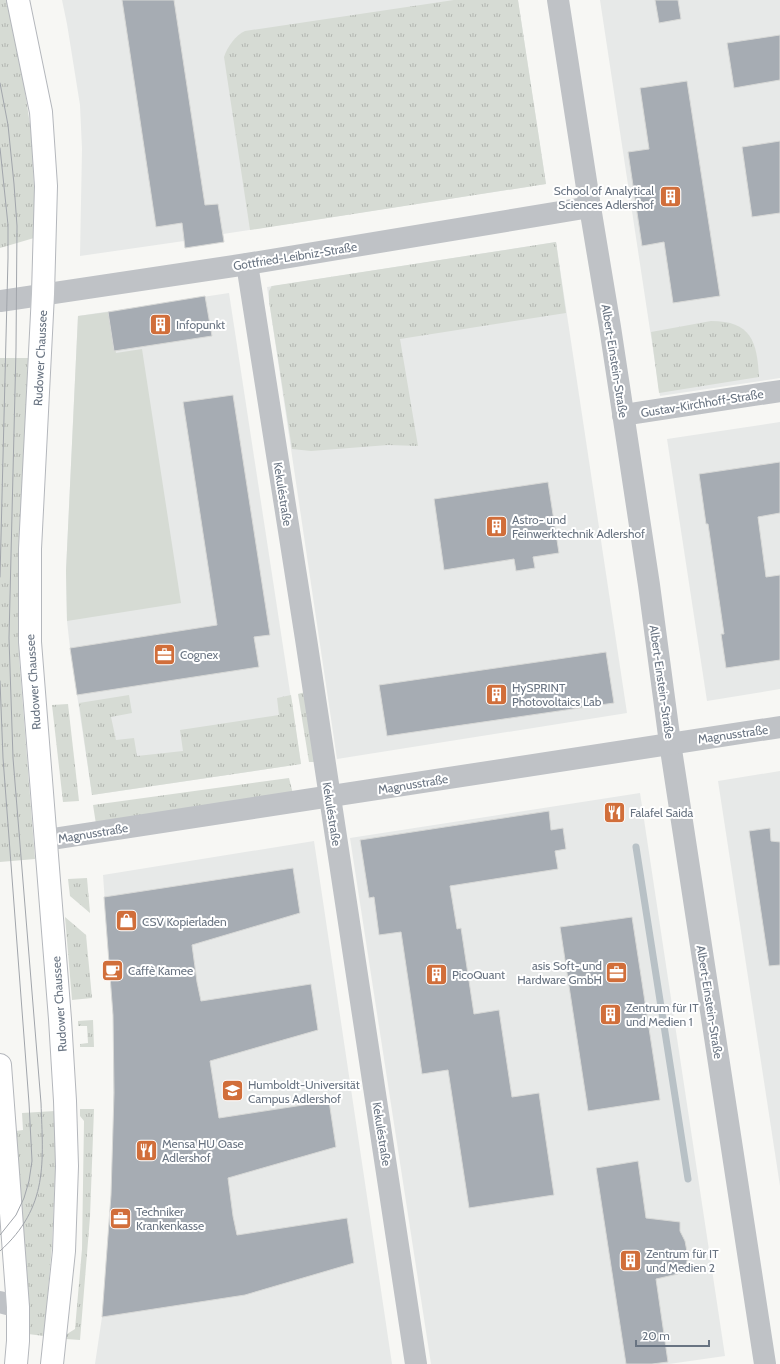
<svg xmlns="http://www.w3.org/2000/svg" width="780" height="1364" viewBox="0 0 780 1364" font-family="Cabin,sans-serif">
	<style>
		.built { fill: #e7e9e8 }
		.grass { fill: url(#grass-tufts) }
		.green { fill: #d6dbd4 }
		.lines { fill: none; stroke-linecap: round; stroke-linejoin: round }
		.stream { stroke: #b8c1c6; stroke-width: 7 }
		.building { fill: #a6acb3; stroke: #d8d9d7 }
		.secondary-casing { stroke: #b4b7bc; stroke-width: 24 }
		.street { stroke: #bfc2c6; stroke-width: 22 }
		.secondary { stroke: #fff; stroke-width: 22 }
		.tram { stroke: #a1a5ab; stroke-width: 1 }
		.labels { text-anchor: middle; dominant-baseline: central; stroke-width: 4; stroke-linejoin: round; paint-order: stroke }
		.poi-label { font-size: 12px; fill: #697482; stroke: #fff; text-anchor: start }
		.street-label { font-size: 12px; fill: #697482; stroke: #fff }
	</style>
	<defs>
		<pattern id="grass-tufts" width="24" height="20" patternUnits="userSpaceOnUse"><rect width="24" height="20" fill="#d6dbd4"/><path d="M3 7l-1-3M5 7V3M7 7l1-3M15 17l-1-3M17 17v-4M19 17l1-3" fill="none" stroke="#b2b6b1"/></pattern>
	</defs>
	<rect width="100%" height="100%" fill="#f7f7f4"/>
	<g class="built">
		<path d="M62,0H518L546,184L223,234L224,242L185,248L184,241L80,256L82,149L80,105L67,24Z"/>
		<path d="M600,0H780V378L660,396Z"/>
		<path d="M556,242L627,713L337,759L267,287Z"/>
		<path d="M229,293L301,764L92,795L70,648L67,621L66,571L78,316Z"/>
		<path d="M780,422V689L707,701L667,439Z"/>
		<path d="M780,771V1186L718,781Z"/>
		<path d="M640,793L725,1356L669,1364H431L350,838Z"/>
		<path d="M314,841L392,1364H95L102,1317L107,1255L111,1195L113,1135V1015L103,875Z"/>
	</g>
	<g class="grass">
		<path d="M0,0H7L17,39L32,138L34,187V238L0,248Z"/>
		<path d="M454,0H518L546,184L250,230L224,57C227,47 236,35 245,31Z"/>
		<path d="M556,242L566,313L400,339L418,446L388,445L311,451L292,449L269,301V291L272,286Z"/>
		<path d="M711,321C751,321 757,341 759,377L659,393L651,332Z"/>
		<path d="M0,358H28L18,615L19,656L35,859L0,862Z"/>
		<path d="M305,692L315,762H309L298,694Z"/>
		<path d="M129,695L132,713L111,717L116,740L134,738L137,756L183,751L180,730L279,715L277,698L291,695L301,764L92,795L79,703Z"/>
		<path d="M68,704L79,801L63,802L52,705Z"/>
		<path d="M289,778L293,794L96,824L93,805Z"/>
		<path d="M87,878L90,913L70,896L68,879Z"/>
		<path d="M65,917L86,935L92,998L72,1000Z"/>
		<path d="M93,1020L94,1047H80V1044L88,1043L87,1026H78V1021Z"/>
		<path d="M80,1109H94L90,1217L80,1340L66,1339L67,1334L75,1329L82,1249L84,1121L80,1116Z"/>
		<path d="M55,1111V1177L52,1246L44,1336L28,1334L16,1131L23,1130L22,1113Z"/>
	</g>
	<path class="green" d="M108,312L116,353L142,349L181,603L67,621L66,571L78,316Z"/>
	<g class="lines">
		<path class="stream" d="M636,847L688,1179"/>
	</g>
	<g class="building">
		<path d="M122,0H174L205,205L218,204L224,242L185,248L182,223L156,227Z"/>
		<path d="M655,0H678L681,19L659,23Z"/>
		<path d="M780,35V80L734,88L727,43Z"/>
		<path d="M687,81L720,296L673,303L664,242L642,246L628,152L649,149L640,88Z"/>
		<path d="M780,141V213L752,217L742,147Z"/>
		<path d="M205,296L212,336L114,351L108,312Z"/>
		<path d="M233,395L270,635L254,637L259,667L77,695L70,648L217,625L183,402Z"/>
		<path d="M780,462V513L758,517L766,577L780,575V660L726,668L721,634H724L708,524H706L699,474Z"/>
		<path d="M548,482L559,553L533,557L535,568L516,571L514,559L444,570L434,499Z"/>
		<path d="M606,652L614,703L387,736L379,685Z"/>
		<path d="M549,811L551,830L563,828L566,849L555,851L558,869L450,886L457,929L461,928L474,1014L499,1010L512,1097L539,1093L554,1195L469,1208L448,1070L422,1074L401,932L379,935L374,897L369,898L360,840Z"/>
		<path d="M770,828L771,841L780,842V965L769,966L749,831Z"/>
		<path d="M293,868L300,913L192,945L197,982L201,1001L311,984L318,1030L210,1061L219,1118L329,1101L336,1147L228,1178L233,1216L237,1235L347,1218L354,1263L245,1295L102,1317L111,1195L114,1093L113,1015L104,897Z"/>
		<path d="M632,917L660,1100L588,1111L560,927Z"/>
		<path d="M638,1161L646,1218L680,1222V1231L685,1241L688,1257L686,1265L678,1274L656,1279L668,1362L652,1364H626L596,1168Z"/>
	</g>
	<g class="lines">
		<defs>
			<g id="secondary">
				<path d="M18,0L41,112L46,186L43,294L30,549V642L60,1019L65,1101L67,1166L64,1251L52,1364"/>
				<path d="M0,1065L18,1307V1341L16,1364"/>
			</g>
		</defs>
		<use href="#secondary" class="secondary-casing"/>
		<g class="street">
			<path d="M558,0L590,207L610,327L649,585L670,743L765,1364"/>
			<path d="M247,264L306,639L416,1364"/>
			<path d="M0,301L247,264L590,207"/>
			<path d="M623,415L780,391"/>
			<path d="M46,840L780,727"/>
			<path d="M0,1302L18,1307"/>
		</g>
		<use href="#secondary" class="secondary"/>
		<g class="tram">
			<path d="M0,83L8,125L14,184L17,226L16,349L9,638L13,758L41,1103C43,1162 49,1207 0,1251"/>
			<path d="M0,148L8,225V258L0,577"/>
			<path d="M0,681L3,758L29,1103L32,1161L29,1181L24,1198L16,1215L0,1235"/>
		</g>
	</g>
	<defs>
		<symbol id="building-square" viewBox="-11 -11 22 22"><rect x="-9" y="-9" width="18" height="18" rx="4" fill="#d16e3a" stroke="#fff"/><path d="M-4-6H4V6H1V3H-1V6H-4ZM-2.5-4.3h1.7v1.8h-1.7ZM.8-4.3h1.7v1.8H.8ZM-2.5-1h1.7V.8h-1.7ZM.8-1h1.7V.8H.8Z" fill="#fff"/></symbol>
		<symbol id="office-square" viewBox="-11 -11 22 22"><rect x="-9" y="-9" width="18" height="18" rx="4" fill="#d16e3a" stroke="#fff"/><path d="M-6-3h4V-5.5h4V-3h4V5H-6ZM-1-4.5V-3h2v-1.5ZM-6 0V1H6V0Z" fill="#fff"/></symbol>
		<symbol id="restaurant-square" viewBox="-11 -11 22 22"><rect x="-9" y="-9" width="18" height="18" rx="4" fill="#d16e3a" stroke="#fff"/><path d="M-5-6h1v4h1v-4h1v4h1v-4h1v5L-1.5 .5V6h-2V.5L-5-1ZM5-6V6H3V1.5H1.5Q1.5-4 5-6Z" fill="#fff"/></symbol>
		<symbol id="shop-square" viewBox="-11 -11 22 22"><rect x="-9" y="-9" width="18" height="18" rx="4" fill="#d16e3a" stroke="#fff"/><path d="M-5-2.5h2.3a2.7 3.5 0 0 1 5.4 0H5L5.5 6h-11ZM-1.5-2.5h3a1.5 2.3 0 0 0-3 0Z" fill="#fff"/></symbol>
		<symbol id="cafe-square" viewBox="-11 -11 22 22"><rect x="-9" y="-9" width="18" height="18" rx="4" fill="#d16e3a" stroke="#fff"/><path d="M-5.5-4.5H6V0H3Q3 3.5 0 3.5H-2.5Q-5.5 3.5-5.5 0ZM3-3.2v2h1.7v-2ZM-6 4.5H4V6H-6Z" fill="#fff"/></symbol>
		<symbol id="university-square" viewBox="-11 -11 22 22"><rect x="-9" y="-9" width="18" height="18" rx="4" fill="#d16e3a" stroke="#fff"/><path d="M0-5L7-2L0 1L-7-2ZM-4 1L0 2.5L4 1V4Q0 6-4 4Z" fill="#fff"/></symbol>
	</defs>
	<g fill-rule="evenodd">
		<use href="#building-square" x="658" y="184" width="25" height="25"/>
		<use href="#building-square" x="148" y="312" width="25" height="25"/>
		<use href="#building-square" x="484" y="514" width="25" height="25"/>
		<use href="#office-square" x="152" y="642" width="25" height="25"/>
		<use href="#building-square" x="484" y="682" width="25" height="25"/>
		<use href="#restaurant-square" x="602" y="800" width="25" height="25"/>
		<use href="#shop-square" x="114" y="908" width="25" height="25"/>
		<use href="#cafe-square" x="100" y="958" width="25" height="25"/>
		<use href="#office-square" x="604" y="960" width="25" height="25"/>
		<use href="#building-square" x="424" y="962" width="25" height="25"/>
		<use href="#building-square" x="598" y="1002" width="25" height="25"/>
		<use href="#university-square" x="220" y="1078" width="25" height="25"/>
		<use href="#restaurant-square" x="134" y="1138" width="25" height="25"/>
		<use href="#office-square" x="108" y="1206" width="25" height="25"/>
		<use href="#building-square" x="618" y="1248" width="25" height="25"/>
	</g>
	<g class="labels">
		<g class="poi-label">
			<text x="654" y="190" text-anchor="end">School of Analytical<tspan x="654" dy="14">Sciences Adlershof</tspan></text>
			<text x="176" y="324">Infopunkt</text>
			<text x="512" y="519">Astro- und<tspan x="512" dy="14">Feinwerktechnik Adlershof</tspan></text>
			<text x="180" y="654">Cognex</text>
			<text x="512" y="687">HySPRINT<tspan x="512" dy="14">Photovoltaics Lab</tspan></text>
			<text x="630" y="812">Falafel Saida</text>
			<text x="142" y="921">CSV Kopierladen</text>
			<text x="602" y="965" text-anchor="end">asis Soft- und<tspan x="602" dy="14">Hardware GmbH</tspan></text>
			<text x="128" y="970">Caffè Kamee</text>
			<text x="452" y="974">PicoQuant</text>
			<text x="626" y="1007">Zentrum für IT<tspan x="626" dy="14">und Medien 1</tspan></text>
			<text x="248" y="1084">Humboldt-Universität<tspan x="248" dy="14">Campus Adlershof</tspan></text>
			<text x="162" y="1143">Mensa HU Oase<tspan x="162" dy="14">Adlershof</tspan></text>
			<text x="136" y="1211">Techniker<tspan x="136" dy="14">Krankenkasse</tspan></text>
			<text x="646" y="1253">Zentrum für IT<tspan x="646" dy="14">und Medien 2</tspan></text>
		</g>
		<g class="street-label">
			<text transform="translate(295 256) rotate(-9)">Gottfried-Leibniz-Straße</text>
			<text transform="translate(40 358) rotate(-87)">Rudower Chaussee</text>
			<text transform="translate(615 361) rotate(81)">Albert-Einstein-Straße</text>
			<text transform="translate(702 403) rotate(-9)">Gustav-Kirchhoff-Straße</text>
			<text transform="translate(283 494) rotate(81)">Kekuléstraße</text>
			<text transform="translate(33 682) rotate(-94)">Rudower Chaussee</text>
			<text transform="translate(662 682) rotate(82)">Albert-Einstein-Straße</text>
			<text transform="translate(733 734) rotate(-8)">Magnusstraße</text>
			<text transform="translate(413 784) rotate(-9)">Magnusstraße</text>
			<text transform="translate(332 814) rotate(81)">Kekuléstraße</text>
			<text transform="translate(93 833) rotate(-9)">Magnusstraße</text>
			<text transform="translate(710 1002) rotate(81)">Albert-Einstein-Straße</text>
			<text transform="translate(59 1004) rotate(-94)">Rudower Chaussee</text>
			<text transform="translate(382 1134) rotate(81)">Kekuléstraße</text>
		</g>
	</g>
	<path d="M636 1340v6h73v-6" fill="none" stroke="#697482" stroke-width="2"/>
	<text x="642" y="1340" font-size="12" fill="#697482" stroke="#ffffff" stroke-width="3" paint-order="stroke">20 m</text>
</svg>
